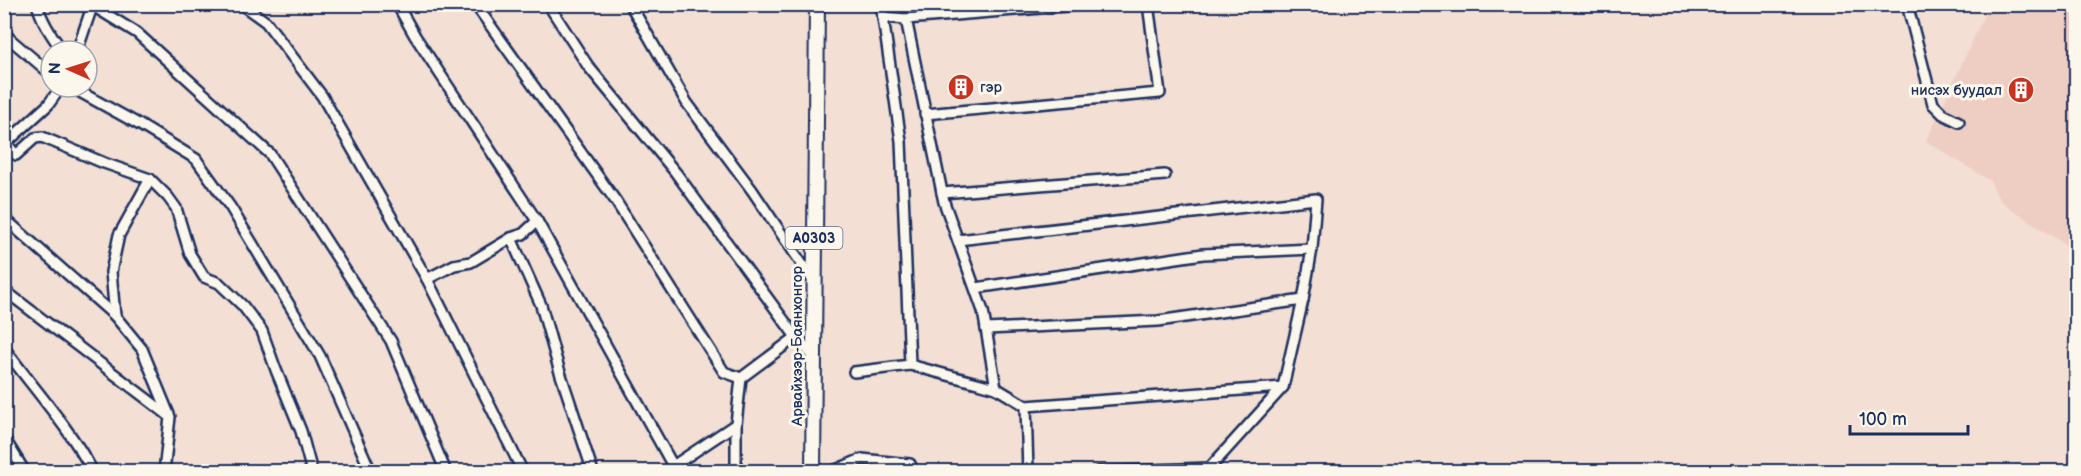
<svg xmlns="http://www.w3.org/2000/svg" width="2081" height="476" viewBox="0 0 2081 476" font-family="'Balsamiq Sans',sans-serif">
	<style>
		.built { fill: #eecec3 }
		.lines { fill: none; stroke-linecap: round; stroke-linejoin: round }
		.minor-casing { stroke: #1b2f5e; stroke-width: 14 }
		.highway-casing { stroke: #1b2f5e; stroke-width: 18 }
		.minor { stroke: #fbf7ec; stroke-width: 9 }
		.highway { stroke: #fbf7ec; stroke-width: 14 }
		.labels { text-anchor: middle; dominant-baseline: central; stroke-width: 6; stroke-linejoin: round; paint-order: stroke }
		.shield { fill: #fbf7ec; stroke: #5e6b89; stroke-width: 1.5 }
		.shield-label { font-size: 14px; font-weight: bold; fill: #1b2f5e }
		.poi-label { font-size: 15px; fill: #1b2f5e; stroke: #fbf7ec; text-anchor: start }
		.street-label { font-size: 15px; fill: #1b2f5e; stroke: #fbf7ec }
	</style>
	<rect width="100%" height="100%" fill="#f3dfd4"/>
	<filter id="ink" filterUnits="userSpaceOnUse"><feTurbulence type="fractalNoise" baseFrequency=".0167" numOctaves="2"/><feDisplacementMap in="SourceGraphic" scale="12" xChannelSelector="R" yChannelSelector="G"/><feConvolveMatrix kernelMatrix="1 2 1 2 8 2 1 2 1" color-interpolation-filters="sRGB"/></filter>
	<g filter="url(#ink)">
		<path class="built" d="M1989,5H2076V252L2000,201L1990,181L1926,141Z"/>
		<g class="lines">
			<defs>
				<g id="minor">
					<path d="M37,4C42,22 52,37 63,51"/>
					<path d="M241,4L266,22L322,96L427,279L523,472"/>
					<path d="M397,4L415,36L537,221L673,466L736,424"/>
					<path d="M475,4L615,200L724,372L741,378"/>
					<path d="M548,4L588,66L676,173L796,337L813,356"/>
					<path d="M630,4L687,103L752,190L814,282"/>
					<path d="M881,4L901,141L910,365"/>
					<path d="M1907,4L1933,104L1943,114L1959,122"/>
					<path d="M93,6L137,33L270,154L391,341L446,472"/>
					<path d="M883,17L906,19L1090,4"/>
					<path d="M906,19L944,202L983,311L996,388"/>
					<path d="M4,32L11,40L51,74"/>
					<path d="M77,51L93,4"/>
					<path d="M71,87L140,125L196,159L231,208L320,356L371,472"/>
					<path d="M925,114L1160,93L1148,4"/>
					<path d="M4,140L16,155L35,138L42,137L104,163L150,179L168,197L176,208L190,254L204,277L219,283L243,306L262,331L276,370L301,431L312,472"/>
					<path d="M4,145L48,105L61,87"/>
					<path d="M942,193L1165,175"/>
					<path d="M4,218L115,316L142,349L170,417L164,472"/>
					<path d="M511,238L541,305L559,369L593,472"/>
					<path d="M958,240L1316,199L1312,249L1303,300L1283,387L1206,472"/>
					<path d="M427,279L454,265L471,262L511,238L523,234L537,221"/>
					<path d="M976,288L1203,254L1312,249"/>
					<path d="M4,290L168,415"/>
					<path d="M115,316L111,272L119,235L150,179"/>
					<path d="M986,329L1158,321L1303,300"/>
					<path d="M4,348C34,389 69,427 93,472"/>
					<path d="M854,372L910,365L996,388L1026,406L1028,472"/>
					<path d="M1026,406L1283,387"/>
					<path d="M4,438L25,472"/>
					<path d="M736,472V424L741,378L796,337"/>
					<path d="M831,472L862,459L910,464L914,472"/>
					<path d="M1098,472L1208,468"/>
				</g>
				<path id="highway" d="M813,472L817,4"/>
			</defs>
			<use href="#minor" class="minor-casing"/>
			<use href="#highway" class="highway-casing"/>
			<use href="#minor" class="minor"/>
			<use href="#highway" class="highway"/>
		</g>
	</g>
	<defs>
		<symbol id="building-disc" viewBox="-11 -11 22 22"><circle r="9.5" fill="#c8321e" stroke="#fbf7ec"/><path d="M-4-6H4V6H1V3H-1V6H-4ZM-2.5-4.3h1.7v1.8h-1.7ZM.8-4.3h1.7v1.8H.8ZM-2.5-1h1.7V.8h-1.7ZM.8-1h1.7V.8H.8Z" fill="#fff"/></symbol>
	</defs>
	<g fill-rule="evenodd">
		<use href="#building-disc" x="946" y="72" width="30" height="30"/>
		<use href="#building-disc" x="2006" y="75" width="30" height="30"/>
	</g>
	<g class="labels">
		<rect class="shield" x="785.5" y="227" width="57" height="22" rx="4.5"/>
		<g class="shield-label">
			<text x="814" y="238">A0303</text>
		</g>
		<g class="poi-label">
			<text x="980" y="87">гэр</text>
			<text x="2002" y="90" text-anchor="end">нисэх буудал</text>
		</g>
		<g class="street-label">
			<text transform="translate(797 346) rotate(-90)">Арвайхээр-Баянхонгор</text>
		</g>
	</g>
	<rect width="2081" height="476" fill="none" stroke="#fbf7ec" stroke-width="24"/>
	<rect x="12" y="12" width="2057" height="452" fill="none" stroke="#1b2f5e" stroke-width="2" filter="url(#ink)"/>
	<g transform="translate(69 69) rotate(273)"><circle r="28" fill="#fbf7ec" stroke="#a1a7b3" stroke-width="1.5"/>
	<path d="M0-4.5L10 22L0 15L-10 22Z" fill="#c8321e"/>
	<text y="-9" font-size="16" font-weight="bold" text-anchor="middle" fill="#1b2f5e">N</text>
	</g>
	<path d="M1850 425v9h118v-9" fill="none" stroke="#1b2f5e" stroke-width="3"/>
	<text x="1859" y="425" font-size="18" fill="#1b2f5e" stroke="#fbf7ec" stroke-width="4.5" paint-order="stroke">100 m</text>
</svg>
